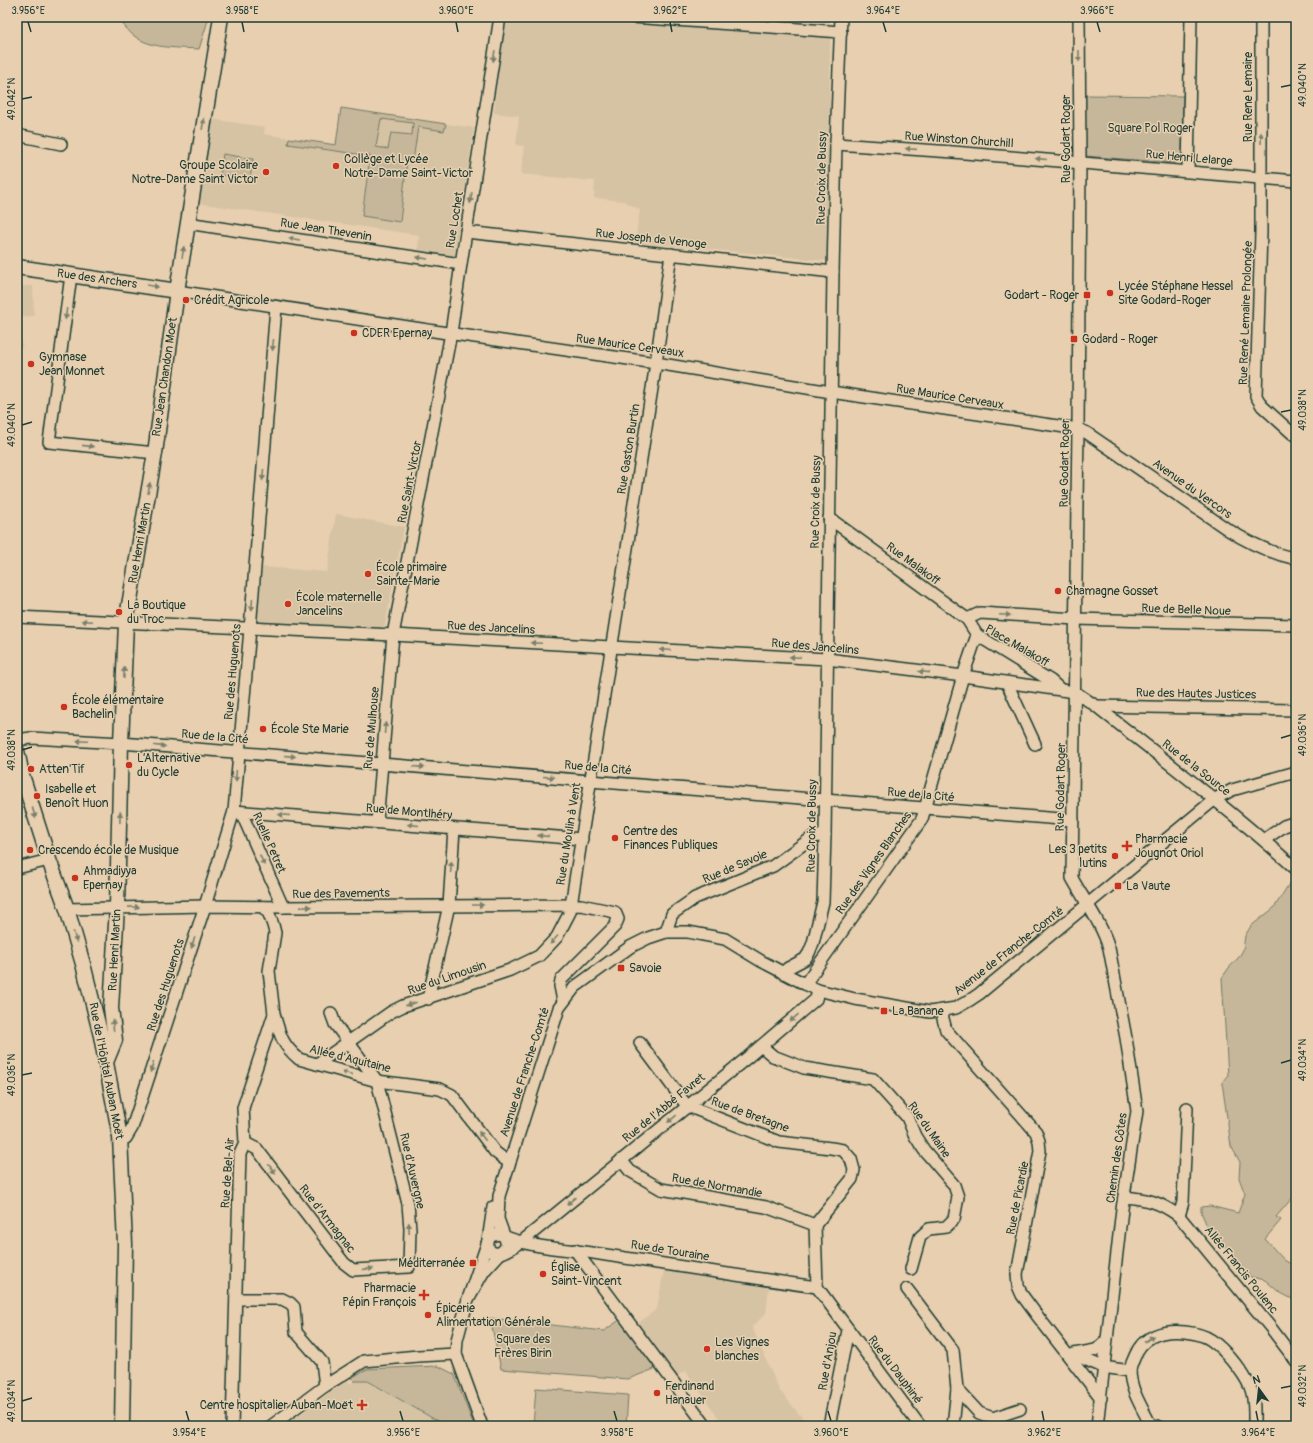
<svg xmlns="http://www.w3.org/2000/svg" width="1313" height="1443" viewBox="0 0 1313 1443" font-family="Pangolin,sans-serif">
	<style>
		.built { fill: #d6c3a4 }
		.green { fill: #c6b79a; stroke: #727a67; fill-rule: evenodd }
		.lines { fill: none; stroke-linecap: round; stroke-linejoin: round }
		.minor-casing { stroke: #1f3d34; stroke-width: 14 }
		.major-casing { stroke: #1f3d34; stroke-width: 17 }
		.minor { stroke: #e7cfaf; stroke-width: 11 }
		.major { stroke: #e7cfaf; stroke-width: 14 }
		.oneway { fill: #797f6b }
		.ticks { fill: none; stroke: #1f3d34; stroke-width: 1.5 }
		.poi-dot { fill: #c8321e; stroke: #e7cfaf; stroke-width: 1.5 }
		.labels { text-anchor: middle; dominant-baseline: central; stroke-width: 3; stroke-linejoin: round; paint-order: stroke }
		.street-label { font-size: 12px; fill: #1f3d34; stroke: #e7cfaf }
		.park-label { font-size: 12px; fill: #274339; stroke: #e7cfaf }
		.poi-label { font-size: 12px; fill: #1f3d34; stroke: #e7cfaf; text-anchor: start }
		.neatline { fill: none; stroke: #1f3d34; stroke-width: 1.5 }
		.ticks-label { font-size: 10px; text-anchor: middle; fill: #1f3d34 }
	</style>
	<rect width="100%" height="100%" fill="#e7cfaf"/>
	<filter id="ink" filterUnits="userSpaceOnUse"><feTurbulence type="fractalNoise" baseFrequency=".025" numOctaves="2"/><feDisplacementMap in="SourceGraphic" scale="8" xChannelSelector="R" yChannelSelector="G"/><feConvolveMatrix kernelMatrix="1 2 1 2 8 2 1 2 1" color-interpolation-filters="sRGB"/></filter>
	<g filter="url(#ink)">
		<g class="built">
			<path d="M504,17H600L830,37L829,261L635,242L640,210L624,201L594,198L595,181L521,174L524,146L516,145L519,116L494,113Z"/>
			<path d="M743,17H830V24Z"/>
			<path d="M341,108L474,128L455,255L453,257L418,252L419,235L197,203L210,119L265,127L264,134L335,145Z"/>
			<path d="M17,286H33L34,316L20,317L22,348H17Z"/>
			<path d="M336,514L404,527L385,625L381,628L259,623L257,620L262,567L327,572Z"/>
			<path d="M664,1270L769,1286L766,1313L752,1327L779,1390L809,1426H724L686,1371L674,1377L636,1325L657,1309Z"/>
			<path d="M347,1380L350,1384L354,1381H368L446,1426H284Z"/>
		</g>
		<g class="green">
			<path d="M119,17H209L199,49C167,47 135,50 119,17Z"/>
			<path d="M1084,95L1183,96L1182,156L1175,163L1085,156Z"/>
			<path d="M341,108L446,124L444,131L418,127L413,161H407L400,222L362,216L370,156L288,144L289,138L336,145ZM381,119L413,123L412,135L391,133L388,149L376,147Z"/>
			<path d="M223,154L253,159L250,179L220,175Z"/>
			<path d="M1292,879L1296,882V1151L1293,1197L1276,1217L1281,1220L1265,1239L1284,1260L1296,1267V1301L1279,1292L1265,1280L1251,1277L1208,1228L1201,1212V1207L1210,1206L1238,1213L1245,1194L1239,1178L1240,1162L1231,1146L1222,1082L1228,1075L1222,978L1228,969L1239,957L1243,950L1245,936L1251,926L1274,908Z"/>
			<path d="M490,1318L604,1331L621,1319L657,1368L628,1379L501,1369Z"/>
			<path d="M438,1366L454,1374L474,1426H446L368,1381H354L351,1378L367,1369Z"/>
			<path d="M536,1388L628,1395L626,1426H533Z"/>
		</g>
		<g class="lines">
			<defs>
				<g id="minor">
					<path d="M632,17L841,32"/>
					<path d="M1079,17L1080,162L1078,429L1072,878C1085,902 1101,922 1109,948L1126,1038L1137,1111L1122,1209L1097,1426"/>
					<path d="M1261,17V232L1256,396L1262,406L1293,434"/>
					<path d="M17,135L61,144"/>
					<path d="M836,144L953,152L1296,181"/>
					<path d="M1188,171L1191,17"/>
					<path d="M187,223L461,264"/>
					<path d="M466,232L833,272"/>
					<path d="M71,275L49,442L155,453"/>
					<path d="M177,291L447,333L656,363L831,392L1078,429L1087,433L1227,529C1249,543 1270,553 1296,559"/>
					<path d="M829,518L967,619L977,635L1051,681L1061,690"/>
					<path d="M17,617L393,635L827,659L963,676L922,819L805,984"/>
					<path d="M967,619L980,613L1076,619L1296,625"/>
					<path d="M977,635L963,676L1075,692L1096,706C1163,759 1232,811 1296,869"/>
					<path d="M1007,683L1035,744"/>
					<path d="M1096,706L1296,710"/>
					<path d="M17,740L31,738L121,743L1073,820"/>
					<path d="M234,811L582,839"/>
					<path d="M241,812L283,907"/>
					<path d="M377,822L393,635L451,333L461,264L500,17"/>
					<path d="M1264,840L1284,826L1296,822"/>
					<path d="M17,868L49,860"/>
					<path d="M67,909L205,906L283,907L581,905L615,912L618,919L615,926L561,980L560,986L563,1001"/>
					<path d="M666,932L672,914L695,898L773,866L813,837L825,835"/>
					<path d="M783,973L788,968L805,959L809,953L813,943L823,902L825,835L833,272L836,144L841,17"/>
					<path d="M428,999L449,905L454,829"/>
					<path d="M941,1011L946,1030L1036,1132L1039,1141L1040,1151L1017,1274L1018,1286L1022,1295L1039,1318L1101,1398"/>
					<path d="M274,1014C280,1035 282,1045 299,1059L377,1081L440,1089L452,1095L495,1152L504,1159L510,1162"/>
					<path d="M640,1043L687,1106L779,1142L831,1148L843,1150L851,1159L854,1170L852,1179L815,1225L817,1287"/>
					<path d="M761,1046L773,1056L804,1068L873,1079L907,1117L915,1136L924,1150L954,1185L958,1197L954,1219L946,1227L929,1229L920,1237L911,1269"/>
					<path d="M317,1064L391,1012L403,1006L510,970L539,956L557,937L570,912L656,363L671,254"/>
					<path d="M120,1137L126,1138L132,1128L205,906L234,811L250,629L276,307"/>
					<path d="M245,1143L257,1149L344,1263L353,1270L409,1267L410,1229L408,1204L377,1081L335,1024L331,1013"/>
					<path d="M621,1160L630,1171L661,1189L766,1207L815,1225"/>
					<path d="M1124,1197C1148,1199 1160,1202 1179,1216L1271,1328L1296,1361"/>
					<path d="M1179,1216L1183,1202L1187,1108"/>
					<path d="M575,1250L706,1426"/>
					<path d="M817,1287C744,1277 672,1265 600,1254C568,1249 528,1248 499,1234L491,1236C486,1241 487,1246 490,1251C500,1258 511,1248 520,1243L748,1057L816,999L818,990"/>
					<path d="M817,1287L920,1426"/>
					<path d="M907,1289L953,1350L957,1389L953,1426"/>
					<path d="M236,1299H282L290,1303L294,1307L296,1332L322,1362L325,1386"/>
					<path d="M468,1299L484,1271L506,1247V1241L498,1219L499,1196L559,1008L575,987L630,947L648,938L666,932H688L725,939L761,961L805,984L818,990L855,999L930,1012L956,1008L970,1000L979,994L1215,799L1232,790L1296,772"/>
					<path d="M1074,1354L1096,1350L1106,1341"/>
					<path d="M1075,1355L1103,1367L1130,1371"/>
					<path d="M957,1389L979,1413L993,1418L1020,1409"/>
					<path d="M232,1426L240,1154L245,1143L243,1108L274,1014L269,971L275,933L273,925L269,914L263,907"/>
					<path d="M271,1426L325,1386L364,1361L418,1356L456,1354"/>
					<path d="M482,1426L456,1354L457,1340L468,1299L488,1241L493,1207"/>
					<path d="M829,1426L848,1330"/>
					<path d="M1158,1426L1150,1424C1142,1407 1130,1390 1130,1370C1131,1365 1133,1360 1135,1356C1143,1335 1164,1330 1185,1332C1194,1333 1204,1335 1211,1340C1225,1350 1243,1371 1250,1387C1255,1398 1254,1414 1254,1426"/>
				</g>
				<g id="major">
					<path d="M17,267L177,291"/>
					<path d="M17,751L22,775L49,860L67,909L83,964L101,1036L120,1137L125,1244L122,1426"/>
					<path d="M106,1062L115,1040L111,1008L117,907L121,743L126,623L155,453L177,291L221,17"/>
				</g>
			</defs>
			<use href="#minor" class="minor-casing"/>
			<use href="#major" class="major-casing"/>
			<use href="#minor" class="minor"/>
			<use href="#major" class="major"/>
		</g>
		<defs><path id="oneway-solid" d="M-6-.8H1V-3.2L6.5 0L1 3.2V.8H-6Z"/></defs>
		<g class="oneway">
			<use href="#oneway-solid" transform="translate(494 56) rotate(99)"/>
			<use href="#oneway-solid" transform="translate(1079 56) rotate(90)"/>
			<use href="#oneway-solid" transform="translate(203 124) rotate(-81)"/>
			<use href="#oneway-solid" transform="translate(1261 138) rotate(-90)"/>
			<use href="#oneway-solid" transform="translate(911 149) rotate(-176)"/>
			<use href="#oneway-solid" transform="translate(1041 159) rotate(-175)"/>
			<use href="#oneway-solid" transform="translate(471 198) rotate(99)"/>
			<use href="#oneway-solid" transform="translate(294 239) rotate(-171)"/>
			<use href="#oneway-solid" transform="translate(183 252) rotate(-81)"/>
			<use href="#oneway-solid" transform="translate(422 258) rotate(-171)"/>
			<use href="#oneway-solid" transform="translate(153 286) rotate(10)"/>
			<use href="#oneway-solid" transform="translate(66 314) rotate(97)"/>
			<use href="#oneway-solid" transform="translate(273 345) rotate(95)"/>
			<use href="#oneway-solid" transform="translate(88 446) rotate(6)"/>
			<use href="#oneway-solid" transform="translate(263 475) rotate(95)"/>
			<use href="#oneway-solid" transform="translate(149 488) rotate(-80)"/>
			<use href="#oneway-solid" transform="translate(252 605) rotate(95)"/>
			<use href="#oneway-solid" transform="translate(1005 615) rotate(3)"/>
			<use href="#oneway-solid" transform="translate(87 621) rotate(-177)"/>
			<use href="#oneway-solid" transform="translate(536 643) rotate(-177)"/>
			<use href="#oneway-solid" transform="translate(665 650) rotate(-177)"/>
			<use href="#oneway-solid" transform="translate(795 657) rotate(-177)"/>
			<use href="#oneway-solid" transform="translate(924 672) rotate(-173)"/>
			<use href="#oneway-solid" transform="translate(124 673) rotate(-88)"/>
			<use href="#oneway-solid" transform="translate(385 728) rotate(-85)"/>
			<use href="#oneway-solid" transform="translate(82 741) rotate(-177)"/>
			<use href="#oneway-solid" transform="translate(160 746) rotate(5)"/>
			<use href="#oneway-solid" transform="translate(290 756) rotate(5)"/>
			<use href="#oneway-solid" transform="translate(419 767) rotate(5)"/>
			<use href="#oneway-solid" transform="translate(236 776) rotate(94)"/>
			<use href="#oneway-solid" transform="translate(549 777) rotate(5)"/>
			<use href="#oneway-solid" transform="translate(34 813) rotate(73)"/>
			<use href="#oneway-solid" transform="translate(284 815) rotate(-175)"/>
			<use href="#oneway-solid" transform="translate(120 817) rotate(-89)"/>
			<use href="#oneway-solid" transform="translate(413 825) rotate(-175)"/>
			<use href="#oneway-solid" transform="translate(543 836) rotate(-175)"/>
			<use href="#oneway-solid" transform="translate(262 860) rotate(66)"/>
			<use href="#oneway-solid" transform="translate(451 867) rotate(-86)"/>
			<use href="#oneway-solid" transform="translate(478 905)"/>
			<use href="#oneway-solid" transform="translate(134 907) rotate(-1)"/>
			<use href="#oneway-solid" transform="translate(306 907) rotate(-1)"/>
			<use href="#oneway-solid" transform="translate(75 937) rotate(74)"/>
			<use href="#oneway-solid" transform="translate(554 940) rotate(132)"/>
			<use href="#oneway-solid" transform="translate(193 943) rotate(108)"/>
			<use href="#oneway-solid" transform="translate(411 1004) rotate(163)"/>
			<use href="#oneway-solid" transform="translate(794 1018) rotate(140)"/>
			<use href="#oneway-solid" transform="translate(113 1025) rotate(-97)"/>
			<use href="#oneway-solid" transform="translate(152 1067) rotate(108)"/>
			<use href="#oneway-solid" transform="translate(347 1073) rotate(-164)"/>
			<use href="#oneway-solid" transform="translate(672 1119) rotate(141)"/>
			<use href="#oneway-solid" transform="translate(482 1136) rotate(-127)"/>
			<use href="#oneway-solid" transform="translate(272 1169) rotate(53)"/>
			<use href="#oneway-solid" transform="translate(571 1201) rotate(141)"/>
			<use href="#oneway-solid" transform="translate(409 1228) rotate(-92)"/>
			<use href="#oneway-solid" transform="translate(368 1269) rotate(-4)"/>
			<use href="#oneway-solid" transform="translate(1149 1339) rotate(-33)"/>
		</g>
	</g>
	<path class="ticks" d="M28,22L31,32M242,22L244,32M456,22L458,32M670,22L672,32M883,22L886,32M1097,22L1100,32M1281,87L1291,85M22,99L32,97M1281,412L1291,410M22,425L32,422M1281,738L1291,735M22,750L32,747M1281,1063L1291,1060M22,1075L32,1073M1281,1388L1291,1386M22,1401L32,1398M186,1411L189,1421M400,1411L403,1421M614,1411L617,1421M828,1411L831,1421M1042,1411L1044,1421M1256,1411L1258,1421"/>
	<g class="poi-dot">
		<circle cx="336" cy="166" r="4"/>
		<circle cx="266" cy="172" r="4"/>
		<circle cx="1110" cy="293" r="4"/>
		<rect x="1083" y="291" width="8" height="8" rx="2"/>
		<circle cx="186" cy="300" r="4"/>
		<circle cx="354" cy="333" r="4"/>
		<rect x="1070" y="335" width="8" height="8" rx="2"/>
		<circle cx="31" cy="364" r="4"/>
		<circle cx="368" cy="574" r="4"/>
		<circle cx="1058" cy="591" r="4"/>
		<circle cx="288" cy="604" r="4"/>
		<circle cx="119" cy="612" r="4"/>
		<circle cx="64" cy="707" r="4"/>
		<circle cx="263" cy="729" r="4"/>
		<circle cx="129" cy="765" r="4"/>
		<circle cx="31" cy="769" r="4"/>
		<circle cx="37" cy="796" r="4"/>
		<circle cx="615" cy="838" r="4"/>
		<path d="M1125 840h4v4h4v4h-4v4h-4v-4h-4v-4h4z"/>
		<circle cx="30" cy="850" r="4"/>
		<circle cx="1115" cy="856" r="4"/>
		<circle cx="75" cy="878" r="4"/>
		<rect x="1114" y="882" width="8" height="8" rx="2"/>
		<rect x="617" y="964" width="8" height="8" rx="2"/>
		<rect x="880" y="1007" width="8" height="8" rx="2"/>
		<rect x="469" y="1259" width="8" height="8" rx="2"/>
		<circle cx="543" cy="1274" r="4"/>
		<path d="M422 1289h4v4h4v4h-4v4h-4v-4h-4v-4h4z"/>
		<circle cx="428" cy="1315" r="4"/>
		<circle cx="707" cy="1349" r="4"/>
		<circle cx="657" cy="1393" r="4"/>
		<path d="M360 1399h4v4h4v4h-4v4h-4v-4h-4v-4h4z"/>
	</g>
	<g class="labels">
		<g class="street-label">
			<text transform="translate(1248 97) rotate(-90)">Rue Rene Lemaire</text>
			<text transform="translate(1066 139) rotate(-90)">Rue Godart Roger</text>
			<text transform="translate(959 140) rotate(4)">Rue Winston Churchill</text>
			<text transform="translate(1189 158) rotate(5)">Rue Henri Lelarge</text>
			<text transform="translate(822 178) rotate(-89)">Rue Croix de Bussy</text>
			<text transform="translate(455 220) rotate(-81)">Rue Lochet</text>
			<text transform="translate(326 230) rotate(9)">Rue Jean Thevenin</text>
			<text transform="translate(651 239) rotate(6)">Rue Joseph de Venoge</text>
			<text transform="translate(97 279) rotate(8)">Rue des Archers</text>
			<text transform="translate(1246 313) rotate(-88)">Rue René Lemaire Prolongée</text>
			<text transform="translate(630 346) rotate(8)">Rue Maurice Cerveaux</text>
			<text transform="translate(165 377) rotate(-82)">Rue Jean Chandon Moet</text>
			<text transform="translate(950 397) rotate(9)">Rue Maurice Cerveaux</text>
			<text transform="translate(629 449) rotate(-81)">Rue Gaston Burtin</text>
			<text transform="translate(1065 463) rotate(-89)">Rue Godart Roger</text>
			<text transform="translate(410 482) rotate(-79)">Rue Saint-Victor</text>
			<text transform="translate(1192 489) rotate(35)">Avenue du Vercors</text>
			<text transform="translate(816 502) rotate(-89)">Rue Croix de Bussy</text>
			<text transform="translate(140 543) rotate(-80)">Rue Henri Martin</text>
			<text transform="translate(913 564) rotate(36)">Rue Malakoff</text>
			<text transform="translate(1186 610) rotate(2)">Rue de Belle Noue</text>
			<text transform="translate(491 628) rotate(3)">Rue des Jancelins</text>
			<text transform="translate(1017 646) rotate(30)">Place Malakoff</text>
			<text transform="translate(815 647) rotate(5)">Rue des Jancelins</text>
			<text transform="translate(233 672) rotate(-85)">Rue des Huguenots</text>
			<text transform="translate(1196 694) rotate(1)">Rue des Hautes Justices</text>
			<text transform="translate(372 728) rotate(-85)">Rue de Mulhouse</text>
			<text transform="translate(215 737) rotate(5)">Rue de la Cité</text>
			<text transform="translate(598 768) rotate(5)">Rue de la Cité</text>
			<text transform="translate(1196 768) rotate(38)">Rue de la Source</text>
			<text transform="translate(1061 787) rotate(-89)">Rue Godart Roger</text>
			<text transform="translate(921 795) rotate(5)">Rue de la Cité</text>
			<text transform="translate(409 812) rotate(5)">Rue de Montlhéry</text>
			<text transform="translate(812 826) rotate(-89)">Rue Croix de Bussy</text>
			<text transform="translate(569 834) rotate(-81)">Rue du Moulin à Vent</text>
			<text transform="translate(269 843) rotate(66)">Ruelle Petret</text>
			<text transform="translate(874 863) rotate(-55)">Rue des Vignes Blanches</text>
			<text transform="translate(735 867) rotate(-23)">Rue de Savoie</text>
			<text transform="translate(341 894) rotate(-1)">Rue des Pavements</text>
			<text transform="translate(115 950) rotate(-87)">Rue Henri Martin</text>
			<text transform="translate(1009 951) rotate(-38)">Avenue de Franche-Comté</text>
			<text transform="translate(447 978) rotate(-19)">Rue du Limousin</text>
			<text transform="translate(166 985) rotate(-72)">Rue des Huguenots</text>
			<text transform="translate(350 1059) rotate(14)">Allée d'Aquitaine</text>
			<text transform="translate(106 1071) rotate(79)">Rue de l'Hôpital Auban Moët</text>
			<text transform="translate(525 1072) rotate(-72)">Avenue de Franche-Comté</text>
			<text transform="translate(664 1108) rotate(-39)">Rue de l'Abbé Favret</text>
			<text transform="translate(750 1115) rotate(20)">Rue de Bretagne</text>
			<text transform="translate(929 1130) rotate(55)">Rue du Maine</text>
			<text transform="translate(1117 1158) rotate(-82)">Chemin des Côtes</text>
			<text transform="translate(412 1171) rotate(77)">Rue d'Auvergne</text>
			<text transform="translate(228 1173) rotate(-86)">Rue de Bel-Air</text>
			<text transform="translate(717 1186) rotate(10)">Rue de Normandie</text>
			<text transform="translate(1018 1198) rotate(-79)">Rue de Picardie</text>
			<text transform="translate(327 1219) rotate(52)">Rue d'Armagnac</text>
			<text transform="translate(670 1251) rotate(9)">Rue de Touraine</text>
			<text transform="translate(1241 1270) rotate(51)">Allée Francis Poulenc</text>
			<text transform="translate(828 1361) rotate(-80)">Rue d'Anjou</text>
			<text transform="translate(895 1370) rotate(53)">Rue du Dauphiné</text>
		</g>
		<g class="park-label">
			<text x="1150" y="128">Square Pol Roger</text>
			<text x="523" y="1339">Square des<tspan x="523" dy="14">Frères Birin</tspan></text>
		</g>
		<g class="poi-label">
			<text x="344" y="159">Collège et Lycée<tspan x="344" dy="14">Notre-Dame Saint-Victor</tspan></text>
			<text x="258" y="165" text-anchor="end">Groupe Scolaire<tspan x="258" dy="14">Notre-Dame Saint Victor</tspan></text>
			<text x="1118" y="286">Lycée Stéphane Hessel<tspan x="1118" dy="14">Site Godard-Roger</tspan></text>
			<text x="1079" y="295" text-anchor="end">Godart - Roger</text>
			<text x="194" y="300">Crédit Agricole</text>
			<text x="362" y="333">CDER Epernay</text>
			<text x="1082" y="339">Godard - Roger</text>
			<text x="39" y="357">Gymnase<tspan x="39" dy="14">Jean Monnet</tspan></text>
			<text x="376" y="567">École primaire<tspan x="376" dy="14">Sainte-Marie</tspan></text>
			<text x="1066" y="591">Chamagne Gosset</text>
			<text x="296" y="597">École maternelle<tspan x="296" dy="14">Jancelins</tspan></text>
			<text x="127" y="605">La Boutique<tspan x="127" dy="14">du Troc</tspan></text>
			<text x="72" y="700">École élémentaire<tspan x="72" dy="14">Bachelin</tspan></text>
			<text x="271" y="729">École Ste Marie</text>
			<text x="137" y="758">L’Alternative<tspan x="137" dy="14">du Cycle</tspan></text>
			<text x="39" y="769">Atten'Tif</text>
			<text x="45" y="789">Isabelle et<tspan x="45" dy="14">Benoît Huon</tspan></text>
			<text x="623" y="831">Centre des<tspan x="623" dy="14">Finances Publiques</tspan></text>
			<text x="1135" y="839">Pharmacie<tspan x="1135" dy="14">Jougnot Oriol</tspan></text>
			<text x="1107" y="849" text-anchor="end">Les 3 petits<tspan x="1107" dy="14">lutins</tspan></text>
			<text x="38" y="850">Crescendo école de Musique</text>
			<text x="83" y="871">Ahmadiyya<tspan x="83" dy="14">Epernay</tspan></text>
			<text x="1126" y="886">La Vaute</text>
			<text x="629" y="968">Savoie</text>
			<text x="892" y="1011">La Banane</text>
			<text x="465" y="1263" text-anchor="end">Méditerranée</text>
			<text x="551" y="1267">Église<tspan x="551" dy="14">Saint-Vincent</tspan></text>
			<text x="416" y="1288" text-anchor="end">Pharmacie<tspan x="416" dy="14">Pépin François</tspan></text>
			<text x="436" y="1308">Épicerie<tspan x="436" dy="14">Alimentation Générale</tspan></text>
			<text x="715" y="1342">Les Vignes<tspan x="715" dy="14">blanches</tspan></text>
			<text x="665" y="1386">Ferdinand<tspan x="665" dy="14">Hanauer</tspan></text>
			<text x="353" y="1405" text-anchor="end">Centre hospitalier Auban-Moët</text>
		</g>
	</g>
	<rect width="1313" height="1443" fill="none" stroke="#e7cfaf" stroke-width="44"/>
	<g transform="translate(1259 1389) rotate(345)" stroke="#e7cfaf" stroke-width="3" paint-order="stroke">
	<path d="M0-3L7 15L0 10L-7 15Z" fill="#1f3d34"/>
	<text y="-6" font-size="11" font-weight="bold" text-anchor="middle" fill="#1f3d34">N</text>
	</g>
	<rect x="22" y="22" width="1269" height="1399" class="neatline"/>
	<g class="ticks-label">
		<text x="28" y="14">3.956°E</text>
		<text x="242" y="14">3.958°E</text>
		<text x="456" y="14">3.960°E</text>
		<text x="670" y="14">3.962°E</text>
		<text x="883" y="14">3.964°E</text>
		<text x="1097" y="14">3.966°E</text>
		<text transform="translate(1302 85) rotate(-90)" y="4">49.040°N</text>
		<text transform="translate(11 99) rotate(-90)" y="4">49.042°N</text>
		<text transform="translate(1302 410) rotate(-90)" y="4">49.038°N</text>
		<text transform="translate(11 425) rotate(-90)" y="4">49.040°N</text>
		<text transform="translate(1302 735) rotate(-90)" y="4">49.036°N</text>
		<text transform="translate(11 750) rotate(-90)" y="4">49.038°N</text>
		<text transform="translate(1302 1060) rotate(-90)" y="4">49.034°N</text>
		<text transform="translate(11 1075) rotate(-90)" y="4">49.036°N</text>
		<text transform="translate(1302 1386) rotate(-90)" y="4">49.032°N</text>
		<text transform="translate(11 1401) rotate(-90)" y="4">49.034°N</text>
		<text x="189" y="1436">3.954°E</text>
		<text x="403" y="1436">3.956°E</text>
		<text x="617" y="1436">3.958°E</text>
		<text x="831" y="1436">3.960°E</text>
		<text x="1044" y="1436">3.962°E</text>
		<text x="1258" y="1436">3.964°E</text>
	</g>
</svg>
